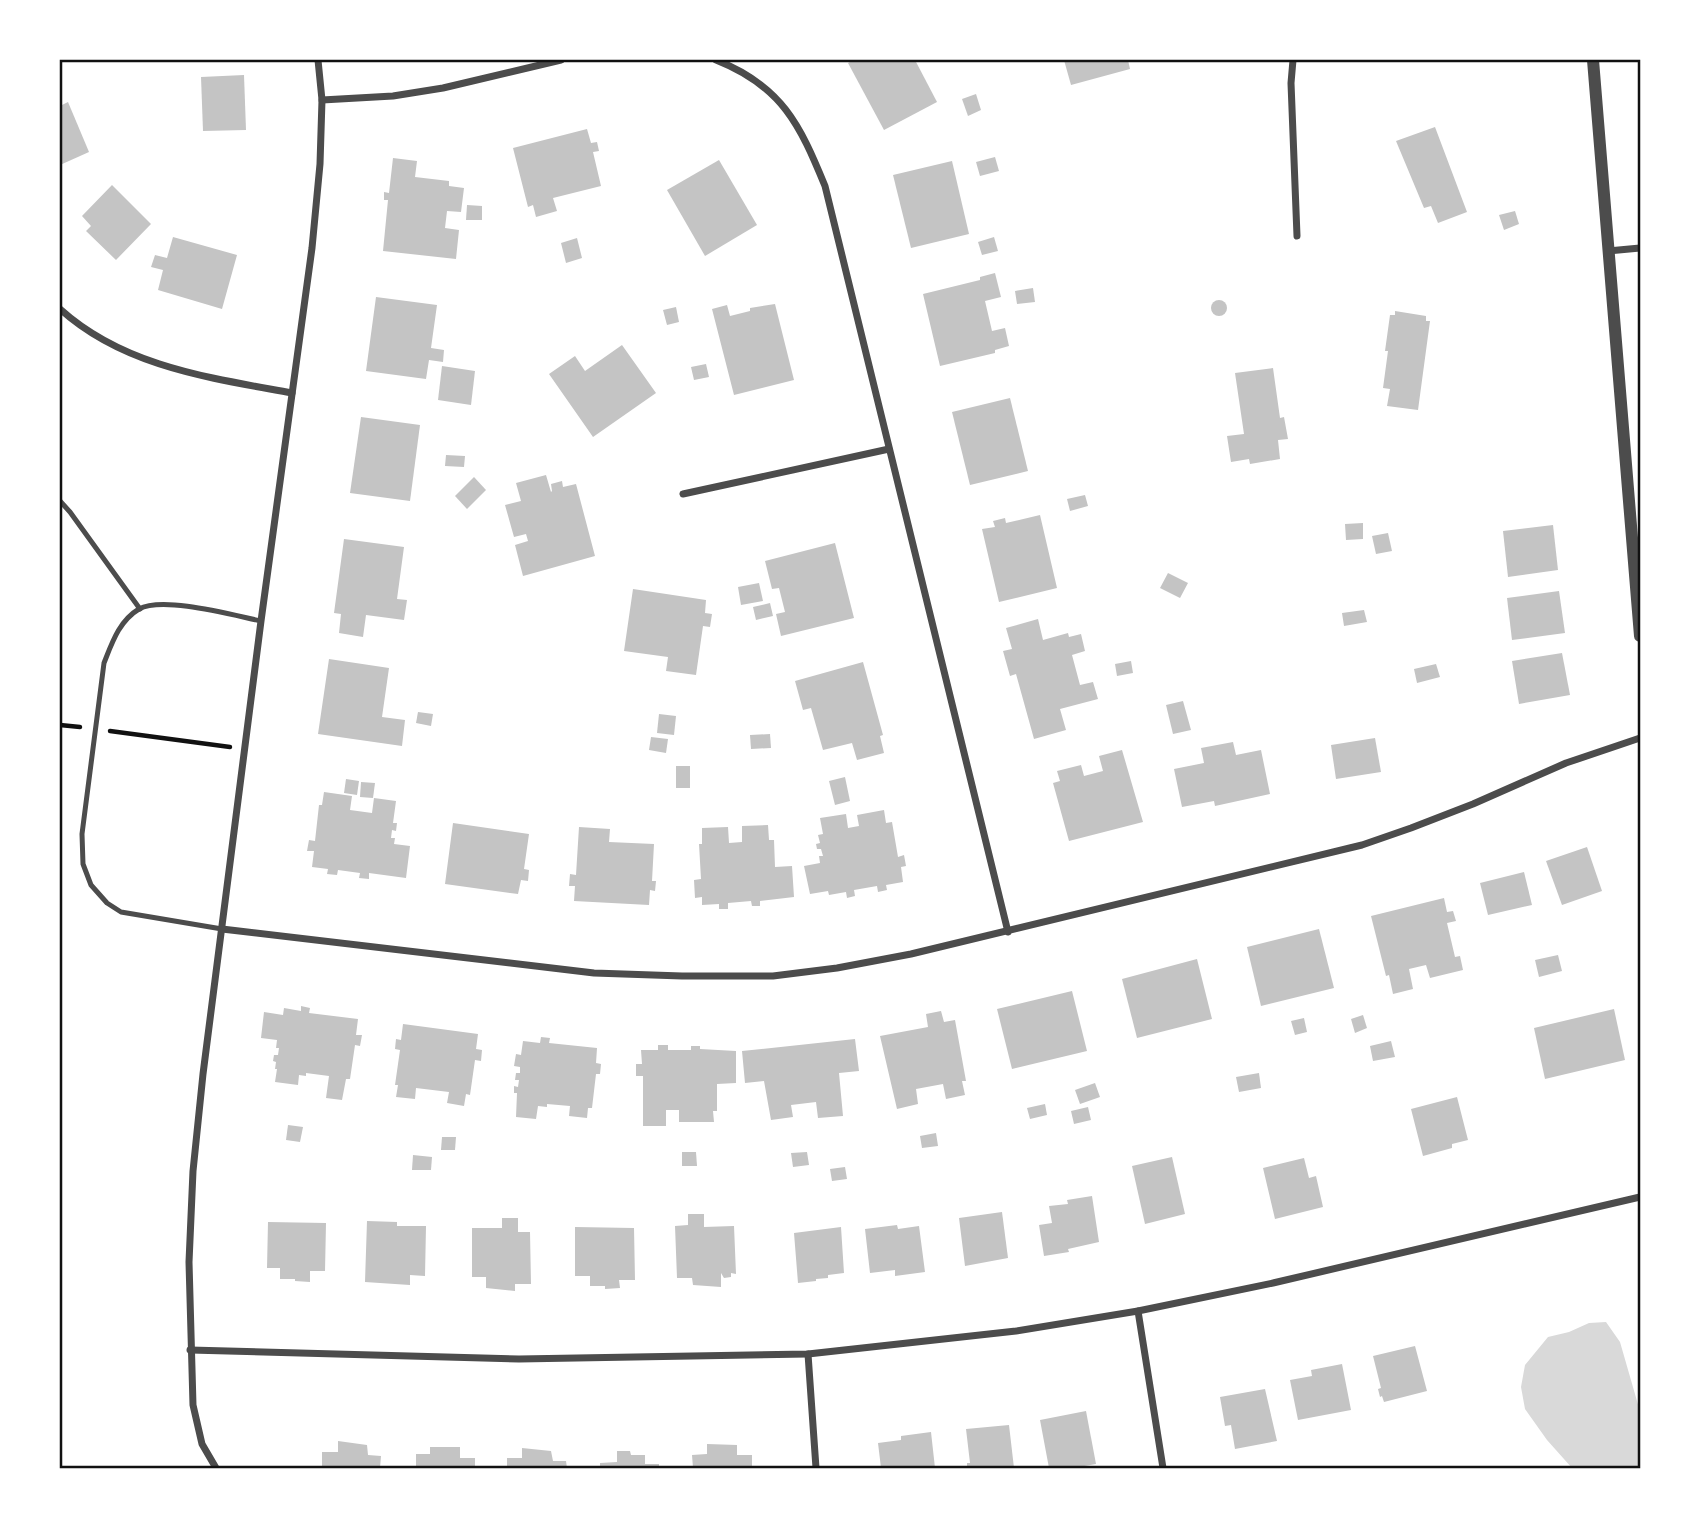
<svg xmlns="http://www.w3.org/2000/svg" width="1700" height="1528" viewBox="0 0 1700 1528" font-family="Montserrat,sans-serif">
	<style>
		.water { fill: #d9d9d9 }
		.building { fill: #c4c4c4 }
		.lines { fill: none; stroke-linecap: round; stroke-linejoin: round }
		.path { stroke: #111; stroke-width: 4.5 }
		.service { stroke: #4c4c4c; stroke-width: 5 }
		.minor { stroke: #4c4c4c; stroke-width: 7 }
		.tertiary { stroke: #4c4c4c; stroke-width: 12 }
		.neatline { fill: none; stroke: #111; stroke-width: 2.5 }
	</style>
	<rect width="100%" height="100%" fill="#fff"/>
	<path class="water" d="M1606,1322L1620,1342L1639,1408L1640,1468H1572L1547,1440L1525,1409L1521,1387L1525,1365L1548,1337L1569,1332L1589,1323Z"/>
	<g class="building">
		<path d="M854,60H915L937,102L884,130L848,63Z"/>
		<path d="M1064,60H1128L1130,69L1071,85Z"/>
		<path d="M244,75L246,130L203,131L201,77Z"/>
		<path d="M976,94L981,110L968,116L962,99Z"/>
		<path d="M68,102L89,152L60,165V106Z"/>
		<path d="M1435,127L1467,212L1438,223L1431,206L1424,208L1396,141Z"/>
		<path d="M587,129L591,143L597,142L599,151L593,152L601,186L553,198L557,211L536,217L533,205L528,207L513,148Z"/>
		<path d="M995,157L999,171L980,176L976,162Z"/>
		<path d="M393,158L417,161L415,177L449,181V186L464,188L461,212L447,211L445,228L459,230L456,259L383,251L388,200H384V192L389,193Z"/>
		<path d="M719,160L757,225L705,256L667,190Z"/>
		<path d="M952,161L969,234L911,248L893,175Z"/>
		<path d="M112,185L151,224L116,260L86,231L91,226L82,216Z"/>
		<path d="M467,205L482,206V220H466Z"/>
		<path d="M1515,211L1519,224L1504,230L1499,215Z"/>
		<path d="M173,237L237,255L222,309L158,290L163,270L151,267L155,255L167,258Z"/>
		<path d="M994,237L998,251L982,255L978,242Z"/>
		<path d="M577,238L582,258L566,263L561,243Z"/>
		<path d="M995,273L1001,297L985,301L992,331L1005,328L1009,346L995,350V353L940,366L923,294L980,280V277Z"/>
		<path d="M1033,288L1035,302L1017,304L1015,291Z"/>
		<path d="M376,297L437,305L431,348L444,350L443,362L429,360L426,379L366,371Z"/>
		<circle cx="1219" cy="308" r="8"/>
		<path d="M775,304L794,380L734,395L712,309L727,305L730,316L750,311V308Z"/>
		<path d="M676,307L679,322L667,325L663,310Z"/>
		<path d="M1395,311L1426,316V321H1430L1418,410L1387,406L1390,389L1383,388L1388,351H1385L1390,315H1395Z"/>
		<path d="M622,345L656,393L593,437L549,374L575,356L585,371Z"/>
		<path d="M706,364L709,377L694,380L691,367Z"/>
		<path d="M442,366L475,371L471,405L438,400Z"/>
		<path d="M1273,368L1280,418L1284,417L1288,439L1278,440L1280,459L1250,464L1249,459L1231,462L1227,436L1244,434L1235,373Z"/>
		<path d="M1010,398L1028,471L970,485L952,412Z"/>
		<path d="M361,417L420,425L410,501L350,493Z"/>
		<path d="M446,455L465,456L464,467L445,466Z"/>
		<path d="M546,475L551,492L552,491L551,484L562,481L563,487L576,484L595,556L523,576L515,545L528,541L526,534L514,537L505,505L521,501L516,483Z"/>
		<path d="M474,477L486,490L467,509L455,496Z"/>
		<path d="M1085,495L1088,506L1070,511L1067,499Z"/>
		<path d="M1040,515L1057,588L999,602L982,529L995,527L993,521L1005,518L1006,523Z"/>
		<path d="M1363,523V539L1346,540L1345,524Z"/>
		<path d="M1553,525L1558,570L1508,577L1503,531Z"/>
		<path d="M1388,533L1392,551L1376,554L1372,536Z"/>
		<path d="M344,539L404,547L397,599L407,600L404,620L366,615L363,637L339,633L341,614L334,613Z"/>
		<path d="M835,543L854,618L781,636L776,614L785,612L779,588L772,589L765,561Z"/>
		<path d="M1168,573L1188,583L1180,598L1160,588Z"/>
		<path d="M759,583L763,601L741,605L738,587Z"/>
		<path d="M633,589L706,600L705,613L712,614L710,627L703,626L696,675L666,671L668,657L624,651Z"/>
		<path d="M1559,591L1565,633L1512,640L1507,598Z"/>
		<path d="M770,603L773,616L756,620L753,607Z"/>
		<path d="M1364,610L1367,622L1344,626L1342,613Z"/>
		<path d="M1038,619L1043,640L1068,633L1069,637L1081,634L1085,651L1072,655L1080,685L1093,682L1098,699L1060,709L1066,730L1034,739L1016,674L1010,676L1003,651L1012,649L1006,628Z"/>
		<path d="M1562,653L1570,695L1519,704L1512,661Z"/>
		<path d="M329,659L389,668L382,717L405,720L402,746L318,734Z"/>
		<path d="M1131,661L1133,673L1117,676L1115,664Z"/>
		<path d="M863,662L883,735L880,736L884,753L857,760L852,743L823,750L811,708L803,710L795,681Z"/>
		<path d="M1436,664L1440,677L1417,683L1414,669Z"/>
		<path d="M1183,701L1191,730L1173,734L1166,705Z"/>
		<path d="M418,712L433,714L431,726L416,723Z"/>
		<path d="M659,714L676,716L674,735L657,733Z"/>
		<path d="M770,734L771,748L751,749L750,735Z"/>
		<path d="M651,737L668,739L666,753L649,750Z"/>
		<path d="M1375,738L1381,772L1336,779L1331,745Z"/>
		<path d="M1233,742L1236,755L1261,750L1270,794L1215,806L1214,801L1182,807L1174,769L1204,763L1201,748Z"/>
		<path d="M1122,750L1143,822L1069,841L1053,783L1060,781L1057,771L1081,765L1084,776L1103,771L1099,756Z"/>
		<rect x="676" y="766" width="14" height="22"/>
		<path d="M845,777L850,801L835,805L829,781Z"/>
		<path d="M346,779L359,781L357,795L344,793Z"/>
		<path d="M361,782L375,783L373,798L360,797Z"/>
		<path d="M324,792L352,796L350,810L372,813L374,798L396,801L393,823H397L396,831L392,830L391,838H395L394,844L410,846L406,878L369,873V879L359,878L360,873L338,870L337,875L327,874L328,869L312,867L314,851H307L309,840L315,841L319,805H322Z"/>
		<path d="M884,810L886,823L892,822L898,857L904,855L906,866L901,867L903,882L886,885L887,890L878,892L877,886L854,890L855,896L847,898L846,892L829,895L828,891L810,894L804,866L820,863L819,856H823L821,849H817L816,844L820,843L818,835L823,834L820,818L846,814L848,828L859,826L857,815Z"/>
		<path d="M453,823L529,834L524,869L529,870L528,881L521,880L518,894L445,884Z"/>
		<path d="M768,825L769,840H774L775,867L792,866L794,897L760,901V906H752L751,901L728,903V909H719V904L702,905V897L695,898L694,880L701,879L699,844H702V828L728,827L729,843L742,842V826Z"/>
		<path d="M579,827L610,829L609,842L654,844L652,881H656L655,891L650,890L649,905L574,901L575,886H569L570,874L576,875Z"/>
		<path d="M1587,847L1602,891L1562,905L1546,861Z"/>
		<path d="M1524,872L1532,905L1488,915L1480,883Z"/>
		<path d="M1444,898L1447,912L1453,911L1456,921L1447,923L1455,957L1460,956L1463,970L1430,978L1426,965L1409,969L1413,989L1393,994L1389,975L1386,976L1371,916Z"/>
		<path d="M1319,929L1334,988L1261,1006L1247,947Z"/>
		<path d="M1558,955L1562,971L1539,977L1535,960Z"/>
		<path d="M1197,959L1212,1019L1137,1038L1122,979Z"/>
		<path d="M1072,991L1087,1051L1012,1069L997,1009Z"/>
		<path d="M301,1006L310,1008L309,1013L358,1019L356,1035H362L360,1046L355,1045L350,1079H346L342,1100L326,1098L329,1076L306,1073V1076L299,1075L298,1085L275,1082L277,1069H275L276,1062L273,1061L274,1055H278L279,1048H276L277,1040L261,1038L264,1012L283,1015L284,1008L301,1011Z"/>
		<path d="M1614,1009L1625,1060L1545,1079L1534,1028Z"/>
		<path d="M941,1011L944,1022L955,1020L966,1081H962L965,1095L946,1099L943,1084L916,1089L918,1104L897,1109L880,1036L928,1027L926,1014Z"/>
		<path d="M1363,1015L1367,1028L1355,1033L1351,1019Z"/>
		<path d="M1304,1018L1307,1032L1295,1035L1291,1021Z"/>
		<path d="M403,1024L478,1034L476,1049L482,1050L481,1061L475,1060L470,1095L466,1094L464,1106L447,1103L449,1092L416,1088L415,1099L396,1097L398,1085H395L400,1050L395,1049L396,1039L401,1040Z"/>
		<path d="M541,1037L550,1038L549,1043L597,1048L596,1063L601,1064L600,1074H596L592,1108H588L587,1118L569,1116L570,1106L547,1104V1107L538,1106L536,1119L516,1117L517,1093H514V1086L518,1087L519,1080H515L516,1073H520V1067L514,1066L516,1054L521,1055L523,1041L540,1043Z"/>
		<path d="M855,1039L859,1071L839,1073L843,1116L818,1118L816,1102L791,1105L793,1117L771,1120L764,1081L745,1083L742,1051Z"/>
		<path d="M1391,1041L1395,1057L1373,1061L1370,1046Z"/>
		<path d="M658,1045H668V1050H691V1046H700V1049L736,1051V1083L717,1084V1111H713L714,1122H679V1110H666V1126H643V1076H636V1064H642L641,1050H658Z"/>
		<path d="M1259,1073L1261,1088L1239,1092L1236,1077Z"/>
		<path d="M1095,1083L1100,1097L1080,1104L1075,1090Z"/>
		<path d="M1457,1097L1468,1140L1452,1144V1148L1423,1156L1411,1109Z"/>
		<path d="M1045,1104L1047,1115L1030,1119L1027,1108Z"/>
		<path d="M1088,1107L1091,1120L1074,1124L1071,1111Z"/>
		<path d="M288,1125L303,1127L300,1142L286,1140Z"/>
		<path d="M936,1133L938,1146L922,1148L920,1136Z"/>
		<path d="M442,1137H456L455,1150H441Z"/>
		<path d="M682,1152H696L697,1166H682Z"/>
		<path d="M807,1152L809,1165L793,1167L791,1153Z"/>
		<path d="M413,1155L432,1157L431,1170H412Z"/>
		<path d="M1172,1157L1185,1214L1145,1224L1132,1166Z"/>
		<path d="M1304,1158L1309,1178L1316,1176L1323,1207L1275,1219L1263,1168Z"/>
		<path d="M845,1167L847,1179L832,1181L830,1169Z"/>
		<path d="M1092,1196L1099,1242L1068,1249L1069,1252L1044,1256L1039,1225L1052,1223L1049,1206L1068,1204L1067,1200Z"/>
		<path d="M1002,1212L1008,1258L965,1266L959,1218Z"/>
		<path d="M688,1214H704V1227L734,1226L736,1274L731,1273V1277L724,1278L721,1273V1287L693,1285L692,1278H677L675,1226L688,1225Z"/>
		<path d="M502,1218H518V1232H530L531,1284H515V1291L486,1288V1277H472V1228H502Z"/>
		<path d="M367,1221L397,1222V1226H426L425,1276L410,1275V1285L365,1282Z"/>
		<path d="M268,1222L326,1223L325,1271H310V1282L295,1281V1279H280V1268H267Z"/>
		<path d="M897,1225L898,1229L919,1226L925,1272L895,1276V1270L870,1273L865,1229Z"/>
		<path d="M575,1227L634,1228L635,1280H619L620,1288L605,1289V1286H590V1276H575Z"/>
		<path d="M841,1227L844,1273L828,1275V1278L816,1279V1281L798,1283L794,1233Z"/>
		<path d="M1415,1346L1427,1391L1384,1402L1382,1396L1380,1397L1378,1389L1381,1388L1373,1356Z"/>
		<path d="M1342,1364L1351,1410L1298,1420L1290,1380L1312,1376L1311,1370Z"/>
		<path d="M1265,1389L1277,1441L1235,1449L1231,1425L1225,1426L1220,1397Z"/>
		<path d="M1086,1411L1096,1464L1073,1468H1049L1040,1420Z"/>
		<path d="M1009,1425L1014,1468H967V1463H970L966,1429Z"/>
		<path d="M931,1432L935,1468H881L878,1443L901,1440V1436Z"/>
		<path d="M338,1441L367,1445L368,1455L381,1456L380,1468H322V1452H338Z"/>
		<path d="M707,1444L737,1445V1455H752V1468H693L692,1455L707,1454Z"/>
		<path d="M430,1447H460V1458H475V1468H416V1454H430Z"/>
		<path d="M522,1448L551,1451L553,1461H566L567,1468H507V1458H522Z"/>
		<path d="M617,1451H630L631,1455H645V1464H659V1468H600V1463L617,1462Z"/>
	</g>
	<g class="lines">
		<g class="path">
			<path d="M60,725L80,727"/>
			<path d="M110,731L230,747"/>
		</g>
		<g class="service">
			<path d="M60,501L70,512L140,609"/>
			<path d="M222,929L121,912L107,903L91,885L83,864L82,834L104,663C112,643 119,621 139,609C163,596 232,615 261,621"/>
		</g>
		<g class="minor">
			<path d="M716,60C782,86 800,125 825,186L1008,932"/>
			<path d="M1293,60L1291,83L1297,236"/>
			<path d="M322,100L393,96L443,88L561,60"/>
			<path d="M1608,251L1640,248"/>
			<path d="M60,309C124,367 211,378 292,393"/>
			<path d="M683,494L889,449"/>
			<path d="M222,929L594,973L682,976H773L837,968L911,954L1362,845L1411,828L1473,804L1566,763L1640,738"/>
			<path d="M1138,1311L1163,1468"/>
			<path d="M190,1350L519,1359L808,1354L1016,1331L1138,1311L1273,1283L1640,1197"/>
			<path d="M808,1354L816,1468"/>
			<path d="M216,1468L202,1444L193,1405L189,1262L193,1171L203,1074L261,621L312,248L320,164L322,100L318,60"/>
		</g>
		<path class="tertiary" d="M1593,60L1640,636"/>
	</g>
	<rect width="1700" height="1528" fill="none" stroke="#ffffff" stroke-width="122"/>
	<rect x="61" y="61" width="1578" height="1406" class="neatline"/>
</svg>
